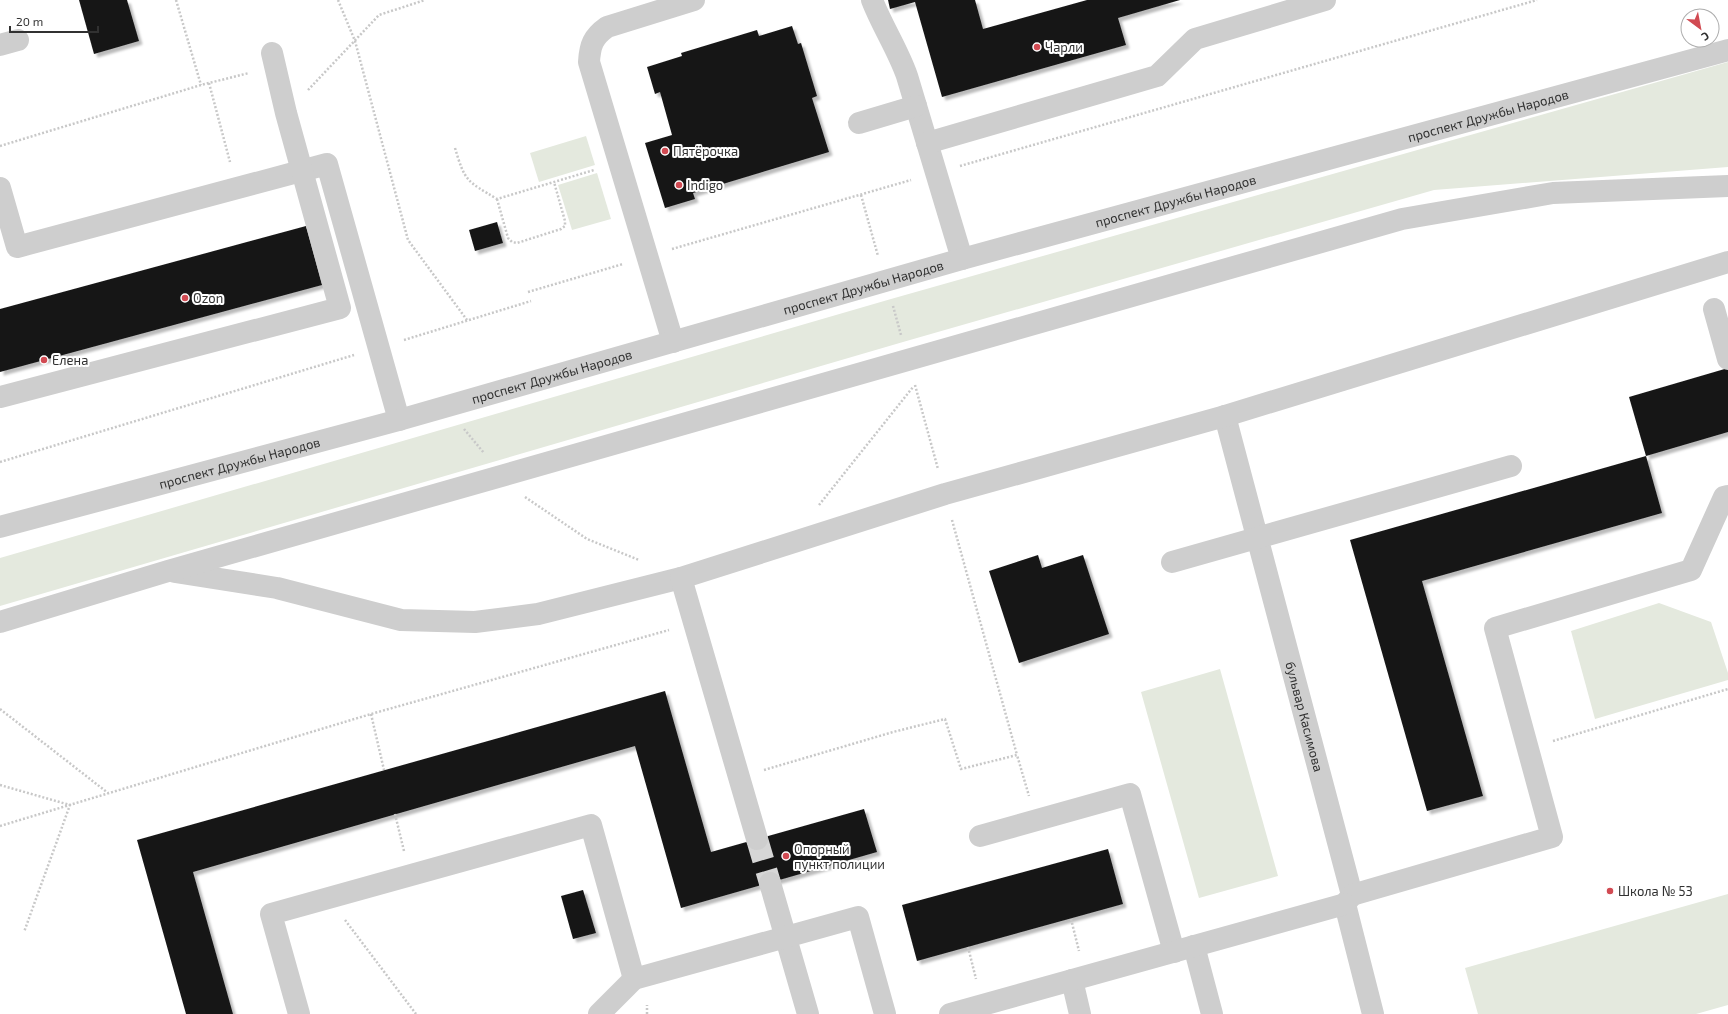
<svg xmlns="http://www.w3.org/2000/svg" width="1728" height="1014" viewBox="0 0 1728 1014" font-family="'Exo 2',sans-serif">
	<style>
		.green { fill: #e4e9de }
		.building { fill: #181818; filter: url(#shadow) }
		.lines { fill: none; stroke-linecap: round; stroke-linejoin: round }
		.minor-tunnel { stroke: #d6d6d6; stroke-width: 22; stroke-dasharray: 22 11; stroke-linecap: butt }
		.path { stroke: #c8c8c8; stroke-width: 2.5; stroke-dasharray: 2 2; stroke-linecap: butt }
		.minor { stroke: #cecece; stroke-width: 22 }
		.poi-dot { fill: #d14a52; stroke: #fff; stroke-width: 1.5 }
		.labels { text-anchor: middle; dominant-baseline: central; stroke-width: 4; stroke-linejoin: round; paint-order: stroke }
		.poi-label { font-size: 13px; fill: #313131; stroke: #fff; text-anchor: start }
		.street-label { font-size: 13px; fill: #313131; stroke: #fff }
	</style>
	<defs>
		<filter id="shadow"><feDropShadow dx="3.5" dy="3.5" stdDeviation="1" flood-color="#0004"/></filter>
	</defs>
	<rect width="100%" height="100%" fill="#fff"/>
	<g class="green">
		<path d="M1728,62V167L1434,190L903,342L0,606V558L891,299Z"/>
		<path d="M586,136L595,165L539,182L530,153Z"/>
		<path d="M597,173L611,219L572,230L558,185Z"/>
		<path d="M1659,603L1711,622L1728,673V680L1595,719L1571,631Z"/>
		<path d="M1220,669L1278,876L1199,898L1141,692Z"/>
		<path d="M1728,894V1005L1696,1014H1478L1465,968Z"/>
	</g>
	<g class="building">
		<path d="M79,0H127L139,41L94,54Z"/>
		<path d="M888,0H975L983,29L1087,0H1180L1118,18L1126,45L942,97L915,2L890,9Z"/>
		<path d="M792,26L798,44L801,43L817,96L812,98L829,152L693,193L695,199L665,208L645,143L672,135L660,92L655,94L647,67L682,56L681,53L757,30L759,36Z"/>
		<path d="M497,222L503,243L475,251L469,230Z"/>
		<path d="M306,226L322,285L0,372V309Z"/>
		<path d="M1728,368V432L1646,456L1629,397Z"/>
		<path d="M1646,456L1662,513L1422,581L1483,796L1427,811L1350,540Z"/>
		<path d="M1038,555L1042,568L1083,555L1109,634L1019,663L989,571Z"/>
		<path d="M665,691L711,852L864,809L877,852L681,908L635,746L193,872L233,1014H186L137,840Z"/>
		<path d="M1108,849L1123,904L917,961L902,905Z"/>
		<path d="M583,890L596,933L573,939L561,896Z"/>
	</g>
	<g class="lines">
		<path class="minor-tunnel" d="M757,839L770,883"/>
		<g class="path">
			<path d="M176,0L201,85"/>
			<path d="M338,0L355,41L408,240L467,320"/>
			<path d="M209,83L230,162"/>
			<path d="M308,90L379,15L425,0"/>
			<path d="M0,146L201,85L249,73"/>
			<path d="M455,148C465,182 467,181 497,199L594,170"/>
			<path d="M960,166L1537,0"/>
			<path d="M861,195L878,256"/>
			<path d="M497,199L508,238L512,242L517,243L561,229L565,226V221L554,182"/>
			<path d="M672,249L911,180"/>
			<path d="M528,292L623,264"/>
			<path d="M893,306L901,335"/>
			<path d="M404,340L531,301"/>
			<path d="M915,385L938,469"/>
			<path d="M464,429L484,453"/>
			<path d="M0,462L354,355"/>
			<path d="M525,497L587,539L639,560"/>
			<path d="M819,505L913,387"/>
			<path d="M952,520L1017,755"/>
			<path d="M0,709L108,793"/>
			<path d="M371,714L384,770"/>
			<path d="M1553,741L1728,689"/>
			<path d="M764,770L893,732L945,719L961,769L1017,755L1029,796"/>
			<path d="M0,785L70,805L24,932"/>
			<path d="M395,814L404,851"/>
			<path d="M0,826L371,714L669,630"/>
			<path d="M1071,919L1079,951"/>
			<path d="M345,920L416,1014"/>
			<path d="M968,947L976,979"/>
			<path d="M647,1014V1005"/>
		</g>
		<g class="minor">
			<path d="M872,0C882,26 898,50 907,76L962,259"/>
			<path d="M0,45L18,40"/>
			<path d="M859,123L916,106"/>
			<path d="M927,143L1157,76L1195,39L1325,0"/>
			<path d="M0,188L17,247L327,164L399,420"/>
			<path d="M1714,309L1728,359"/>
			<path d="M673,342L589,62C590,45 593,37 607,27L694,0"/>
			<path d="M0,397L340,308L286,113L272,53"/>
			<path id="s1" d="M1225,416L1352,895L1345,904L1373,1014"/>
			<path id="s2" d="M0,527L399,420L962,259L1728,50"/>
			<path d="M1172,562L1511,466"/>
			<path d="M175,572L277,588L401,620L475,622L538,614L681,578L945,494L1225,416L1728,262"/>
			<path d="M681,578L757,839"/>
			<path d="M0,622L168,571L1402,219L1553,193L1728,186"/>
			<path d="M980,836L1130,794L1174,952"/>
			<path d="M770,883L808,1014"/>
			<path d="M1352,895L1552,837L1495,628L1691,570L1724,497L1728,496"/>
			<path d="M1194,946L1212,1014"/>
			<path d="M1072,980L1080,1014"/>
			<path d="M299,1014L271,914L591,825L634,979"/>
			<path d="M599,1014L634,979L858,917L885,1014"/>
			<path d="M950,1014L1345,904"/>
		</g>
	</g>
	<g class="poi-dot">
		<circle cx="1037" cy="47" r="4"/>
		<circle cx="665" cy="151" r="4"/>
		<circle cx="679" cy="185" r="4"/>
		<circle cx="185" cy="298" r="4"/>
		<circle cx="44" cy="360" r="4"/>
		<circle cx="786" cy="856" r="4"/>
		<circle cx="1610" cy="891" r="4"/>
	</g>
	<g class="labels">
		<g class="poi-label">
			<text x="1045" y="47">Чарли</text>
			<text x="673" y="151">Пятёрочка</text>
			<text x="687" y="185">Indigo</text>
			<text x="193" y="298">Ozon</text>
			<text x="52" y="360">Елена</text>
			<text x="794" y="849">Опорный<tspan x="794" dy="15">пункт полиции</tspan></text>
			<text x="1618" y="891">Школа № 53</text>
		</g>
		<g class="street-label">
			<text stroke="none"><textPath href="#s2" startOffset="1544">проспект Дружбы Народов</textPath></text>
			<text stroke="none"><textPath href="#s2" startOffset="1220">проспект Дружбы Народов</textPath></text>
			<text stroke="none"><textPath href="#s2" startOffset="896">проспект Дружбы Народов</textPath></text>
			<text stroke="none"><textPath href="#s2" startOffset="572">проспект Дружбы Народов</textPath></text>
			<text stroke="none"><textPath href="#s2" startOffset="248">проспект Дружбы Народов</textPath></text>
			<text stroke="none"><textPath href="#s1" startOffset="311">бульвар Касимова</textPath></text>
		</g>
	</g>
	<g transform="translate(1700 28) rotate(148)"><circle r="19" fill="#ffffff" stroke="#adadad"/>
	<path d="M0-3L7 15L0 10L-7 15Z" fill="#d14a52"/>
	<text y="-6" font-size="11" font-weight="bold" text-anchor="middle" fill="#313131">С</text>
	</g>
	<path d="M10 26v6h88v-6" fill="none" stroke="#313131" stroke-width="2"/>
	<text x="16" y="26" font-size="12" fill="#313131" stroke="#ffffff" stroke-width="3" paint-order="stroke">20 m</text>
</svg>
